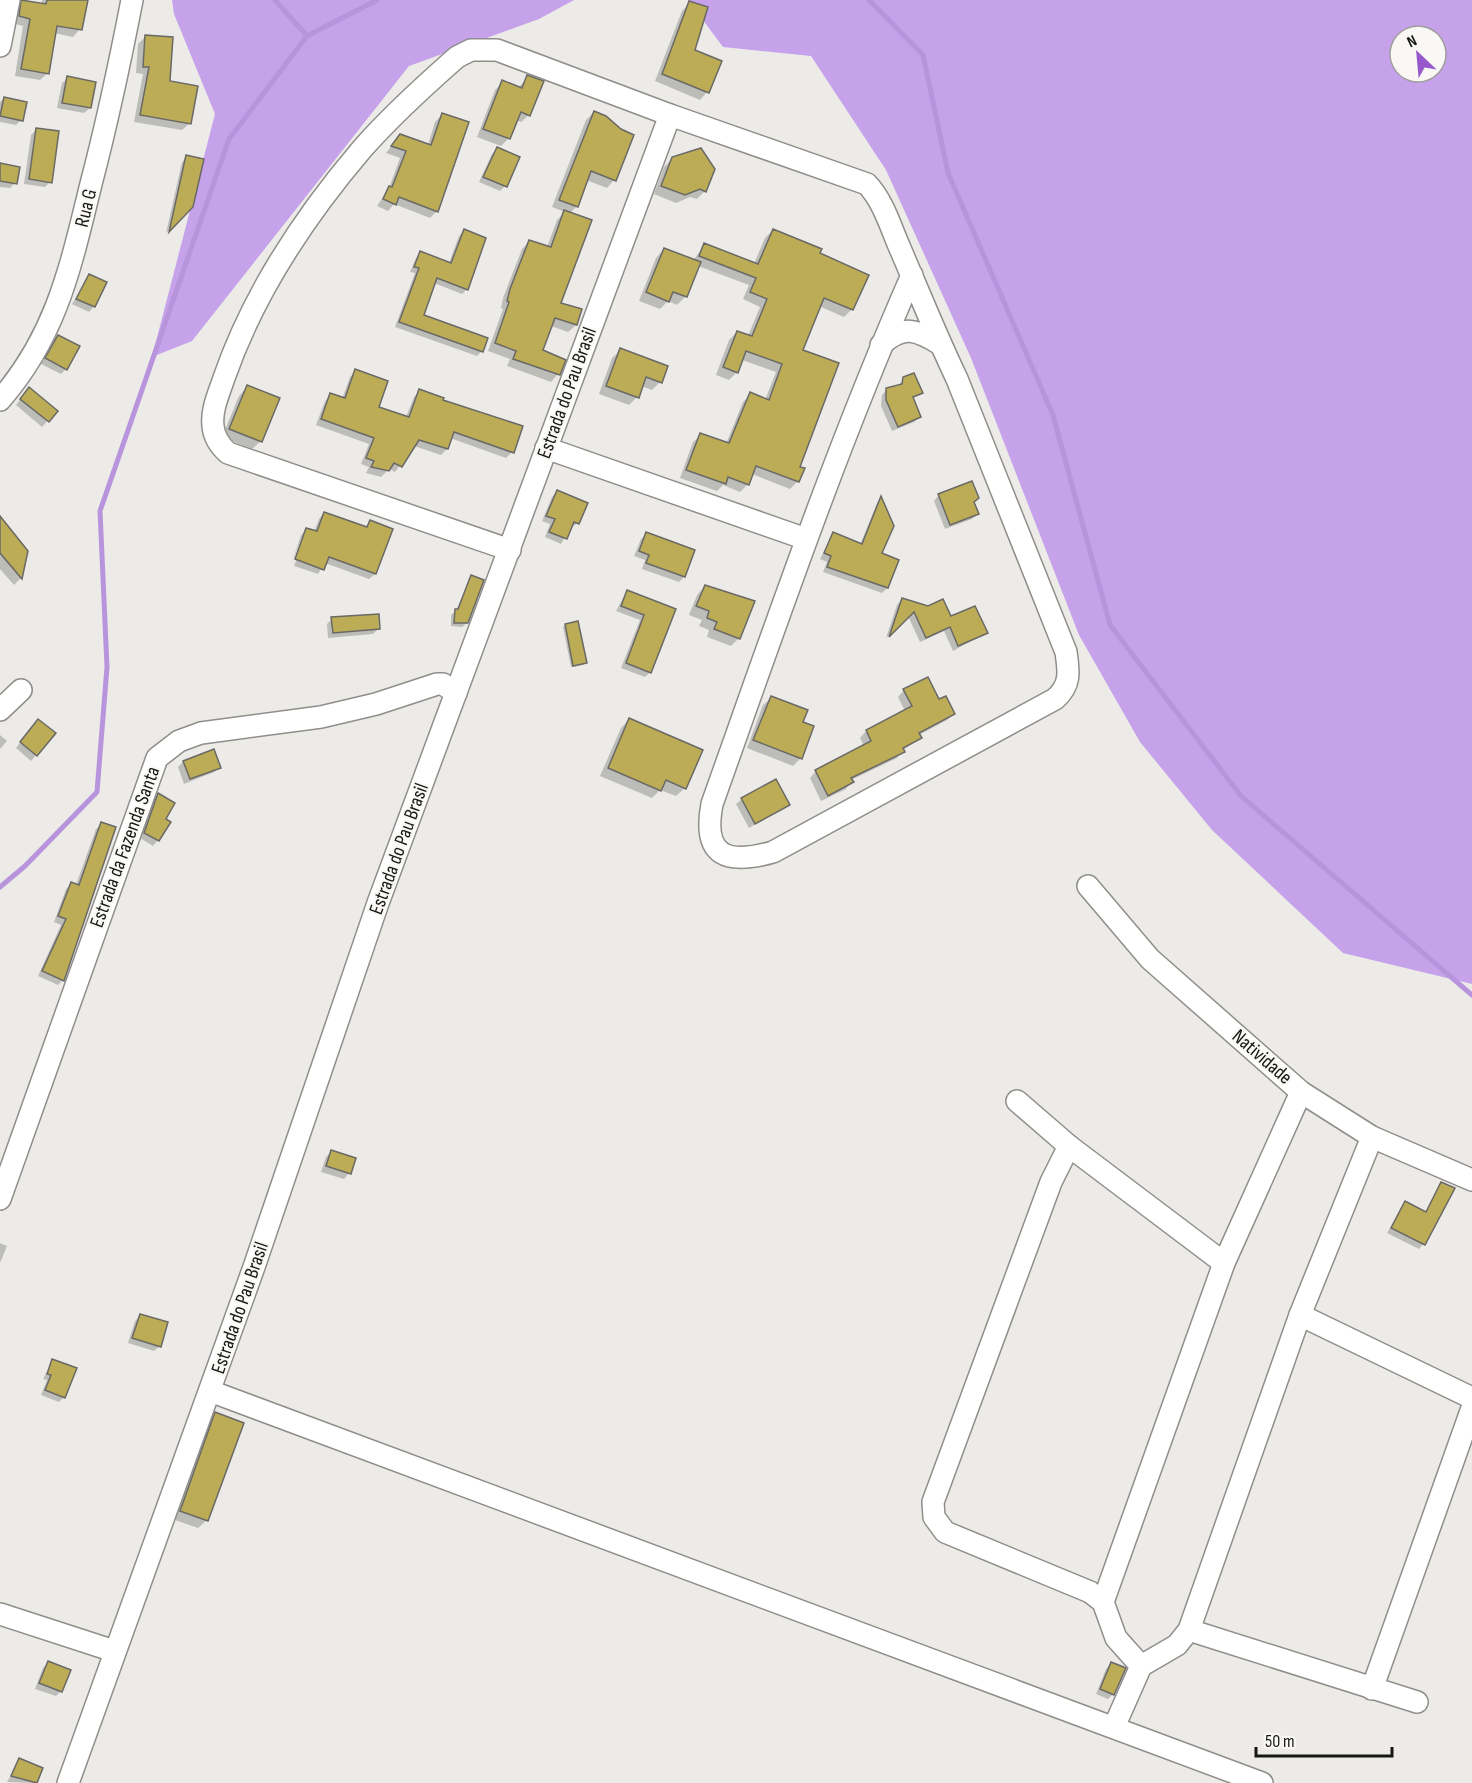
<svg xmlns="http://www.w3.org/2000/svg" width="1472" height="1783" viewBox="0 0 1472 1783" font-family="'Sofia Sans Condensed',sans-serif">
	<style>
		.forest { fill: #c6a2eb; fill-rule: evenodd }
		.shadow { fill: #0003 }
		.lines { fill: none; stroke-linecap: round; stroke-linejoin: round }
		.stream { stroke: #b894dc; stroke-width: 5 }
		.building { fill: #bcac56; stroke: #6a6966; stroke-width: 1.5 }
		.street-casing { stroke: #8f8e8b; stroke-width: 24 }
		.street { stroke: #fff; stroke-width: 21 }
		.labels { text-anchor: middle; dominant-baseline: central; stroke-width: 4.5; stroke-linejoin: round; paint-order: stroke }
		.street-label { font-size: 20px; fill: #171716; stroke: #f9f8f5 }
	</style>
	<rect width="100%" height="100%" fill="#ecebe8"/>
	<g class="forest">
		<path d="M172,0H574L539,19L409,66L192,341L152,357L215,114L174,14Z"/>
		<path d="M688,0H1472V984L1343,953L1212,830L1140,742L1079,635L971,358L886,170L811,56L723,47ZM1400,36H1436V72H1400Z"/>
	</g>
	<g class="shadow">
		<path d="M42,0H86L80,29L73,37L54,33L48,73L40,80L15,76L23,26L12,23L15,8L22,1L41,5Z"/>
		<path d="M690,3L693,51L707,92L700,100L655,81L682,11Z"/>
		<path d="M145,37L190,123L182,130L134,122L143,74L136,73L138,44Z"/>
		<path d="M528,77L529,115L521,122L516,120L509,138L501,146L477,137L495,90L503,82L518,88Z"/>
		<path d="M68,78L90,108L84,113L57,108L62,83Z"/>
		<path d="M4,98L21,120L16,125L0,122V102Z"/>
		<path d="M594,112L614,180L607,188L586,180L577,206L569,214L559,304L580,310L576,325L568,332L551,326L541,351L558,374L551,382L507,366L510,359L488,351L503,309L501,308L503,298L522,249L530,241L547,247L557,220L565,212L552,207L586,120Z"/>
		<path d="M442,115L437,211L430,218L394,204L388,211L377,206L389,188L400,158L386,153L400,135L428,145L435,122Z"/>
		<path d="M37,129L50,182L45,187L24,184L31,135Z"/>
		<path d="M497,149L505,186L500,191L479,182L492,154Z"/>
		<path d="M187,157L192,207L166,233L182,162Z"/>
		<path d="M673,158L705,191L697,199L690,197L676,203L654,194L664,167Z"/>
		<path d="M0,165L15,183L10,188L0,187Z"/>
		<path d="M773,230L867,276L851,310L844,317L819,306L801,351L798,481L790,489L752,474L748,484L740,492L723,485L717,491L680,478L693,442L701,435L726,444L743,402L751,394L765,400L776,372L742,360L737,372L729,380L716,375L729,340L737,332L748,336L760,307L743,299L749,285L698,266L685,297L677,305L668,301L660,309L639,301L656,258L664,249L693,261L704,245L754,264L765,238Z"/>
		<path d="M464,231L467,289L462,294L434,283L422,315L482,351L477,356L395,327L415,273L410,272L416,258L421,253L449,263L459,236Z"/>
		<path d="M90,276L94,306L89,312L72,304Z"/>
		<path d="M58,336L66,369L61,374L41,364Z"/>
		<path d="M621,350L660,382L652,390L641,386L637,397L629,405L599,394L612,358Z"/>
		<path d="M356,371L377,408L406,417L414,397L420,391L441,401L512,452L506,458L450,438L447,449L441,455L414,446L395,472L389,469L381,477L366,473L369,467L361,464L369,444L316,425L325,401L331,395L342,399L350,377Z"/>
		<path d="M904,379L921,393L912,399L919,417L914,422L892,431L881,406L882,395L887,389L898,386Z"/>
		<path d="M247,387L261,441L252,449L222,437L239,396Z"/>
		<path d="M24,394L56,411L42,427L16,405Z"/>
		<path d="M557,492L578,523L570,528L561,544L545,537L550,524L542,521L552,497Z"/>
		<path d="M939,495L973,502L977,514L972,519L945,529L934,501Z"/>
		<path d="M881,498V554L897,561L887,588L882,593L823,572L827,562L820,559L833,534L860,545L877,503Z"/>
		<path d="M324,513L364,528L370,522L391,530L375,574L369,579L325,563L318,574L294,566L306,534H303L291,565L301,535L307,529L314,532L319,519Z"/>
		<path d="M0,519L27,551L21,578L14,585L0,569Z"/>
		<path d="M646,534L693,551L684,577L679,582L642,569L645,560L634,556L641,539Z"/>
		<path d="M471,577L467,623L462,627L451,626V615L456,611Z"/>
		<path d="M705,586L739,638L731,646L707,637L709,630L699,626L702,620L689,615L697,595Z"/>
		<path d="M627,591L674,610L650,672L645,677L621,668L640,620L616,611Z"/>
		<path d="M902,599L950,618L986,633L953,651L944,631L920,642L908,616L886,638L897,605Z"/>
		<path d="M332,619L378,629L373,634L328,638L327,624Z"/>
		<path d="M565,625L585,663L583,665L571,667L563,627Z"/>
		<path d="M904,690L953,714L947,720L919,735L920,738L903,750L897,758L851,780L846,789L821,801L810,778L816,771L864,746L860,738L866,731L905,711L898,697Z"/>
		<path d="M771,698L801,723V758L793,766L747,748L763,705Z"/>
		<path d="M629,720L685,788L676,796L660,790L652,798L600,776L621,728Z"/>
		<path d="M33,726L36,755L31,761L16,748Z"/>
		<path d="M0,735L7,741L0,749Z"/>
		<path d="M183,762L220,767L214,772L184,784L178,767Z"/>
		<path d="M159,795L164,820L158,840L153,846L140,838L153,800Z"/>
		<path d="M742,799L789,804L749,828L736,804Z"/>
		<path d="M102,824L91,891L94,892L63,980L58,985L38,976L61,925L54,922L66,889L72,884L76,885L96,829Z"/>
		<path d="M331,1152L349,1173L344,1179L321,1172L326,1157Z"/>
		<path d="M1442,1184L1423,1244L1419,1249L1387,1233L1405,1203L1425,1213Z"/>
		<path d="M0,1243L7,1246L0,1263Z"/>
		<path d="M140,1316L160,1346L154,1351L128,1343L135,1321Z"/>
		<path d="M53,1361L64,1397L59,1402L41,1395L47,1380L43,1379Z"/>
		<path d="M216,1414L207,1520L198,1528L172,1519L207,1422Z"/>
		<path d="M48,1663L61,1691L56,1696L35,1689L43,1668Z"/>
		<path d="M1112,1663L1113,1694L1108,1699L1096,1694L1106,1669Z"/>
		<path d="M20,1760L41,1768L36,1783L7,1782Z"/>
	</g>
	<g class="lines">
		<g class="stream">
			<path d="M275,0L307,36"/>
			<path d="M869,0L923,55L948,173L1053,415L1110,625L1241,796L1472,995"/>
			<path d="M0,887L25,866L97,792L107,667L100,511L229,139L307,36L377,0"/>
		</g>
	</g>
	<g class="building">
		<path d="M21,0L46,4L47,0H88L82,30L57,26L49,74L21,69L30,19L19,16Z"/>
		<path d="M689,1L708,7L695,50L722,61L709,93L662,74Z"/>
		<path d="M145,35L173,37L170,81L198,86L191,124L140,115L149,67H143Z"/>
		<path d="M527,75L544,81L530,116L521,112L510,139L483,129L502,80L522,88Z"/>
		<path d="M67,76L96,82L91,108L62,103Z"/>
		<path d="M4,97L27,102L23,121L0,116Z"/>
		<path d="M594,111L606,116L621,129L634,135L616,181L591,171L578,207L559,200Z"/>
		<path d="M442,113L469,122L438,212L399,197L396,205L383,199L389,186L392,187L406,151L391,146L400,134L431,145Z"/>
		<path d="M36,128L59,131L52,183L29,179Z"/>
		<path d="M497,147L520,157L507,187L483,177Z"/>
		<path d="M701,148L715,169L706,192L700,189L685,195L661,186L672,157Z"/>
		<path d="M186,155L204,159L193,207L169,232Z"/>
		<path d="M0,163L20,167L17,184L0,181Z"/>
		<path d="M564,210L592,220L561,303L582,309L577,325L555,318L543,350L566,360L560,375L513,359L516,351L495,343L509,302L507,301L510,289L529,240L551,247Z"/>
		<path d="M464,229L486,238L468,290L437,278L424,315L488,338L483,352L399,322L419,268L414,267L420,251L451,263Z"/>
		<path d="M773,229L822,249L820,253L869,275L853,310L824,298L803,350L839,363L800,467L805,468L799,482L756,466L749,485L728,477L726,484L686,470L700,433L729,443L750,392L769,400L782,364L746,351L738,373L723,367L737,331L752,336L767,299L750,292L756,278L699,256L704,243L758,264Z"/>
		<path d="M664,248L701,262L687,297L673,292L669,302L646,292Z"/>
		<path d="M89,274L107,282L95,307L76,299Z"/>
		<path d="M58,335L80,346L67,370L45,358Z"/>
		<path d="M620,348L668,366L662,383L646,377L639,398L606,386Z"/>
		<path d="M355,369L388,381L379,407L409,417L419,389L444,398L443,400L523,426L514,453L454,432L448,449L419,440L402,467L394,463L389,471L371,467L374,461L366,458L374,438L321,419L330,393L345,398Z"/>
		<path d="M914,373L923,393L913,397L921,417L898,427L886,400V388L902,384L903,377Z"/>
		<path d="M247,385L280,398L262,442L229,429Z"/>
		<path d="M29,387L58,411L49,422L20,399Z"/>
		<path d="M972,481L979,498L974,502L979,514L950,525L938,494Z"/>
		<path d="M557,490L588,503L579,524L574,522L567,539L549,532L555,519L546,516Z"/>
		<path d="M881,496L894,526L882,553L899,560L888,588L827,567L831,556L824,553L833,532L862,544Z"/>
		<path d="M324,512L367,527L370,520L393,529L376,574L329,557L324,570L295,559L306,528L317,531Z"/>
		<path d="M0,516L28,551L22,579L0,553Z"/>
		<path d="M646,532L695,550L685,577L646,563L649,555L639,551Z"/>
		<path d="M471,575L484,580L468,623H454L455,609H458Z"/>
		<path d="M705,585L755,601L740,639L714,629L717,622L707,618L709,611L696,606Z"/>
		<path d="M627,590L676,609L651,673L626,663L644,615L621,606Z"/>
		<path d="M902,598L928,606L943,599L951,616L975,606L988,633L958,646L950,627L926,638L914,612L889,637Z"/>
		<path d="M379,614L380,629L333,633L331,617Z"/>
		<path d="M578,621L587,663L573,666L565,624Z"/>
		<path d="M928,677L939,699L946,696L955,714L919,733L922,738L903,748L905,752L851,778L854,782L828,796L815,770L871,741L866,730L912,706L903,689Z"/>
		<path d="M771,696L808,710L803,722L814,726L802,759L753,740Z"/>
		<path d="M629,718L703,750L686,789L666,780L661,791L608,768Z"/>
		<path d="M38,719L56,733L37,756L20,742Z"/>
		<path d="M214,749L221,768L190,779L183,761Z"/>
		<path d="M776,779L790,805L755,824L741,798Z"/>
		<path d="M158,793L175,803L166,819L171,822L159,841L144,833Z"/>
		<path d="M101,822L116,827L64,981L42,971L66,919L58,916L71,882L79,885Z"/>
		<path d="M331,1150L356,1158L351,1174L326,1166Z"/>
		<path d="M1441,1182L1455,1188L1425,1245L1391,1228L1405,1201L1426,1212Z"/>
		<path d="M140,1314L168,1322L161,1347L132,1338Z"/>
		<path d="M52,1359L77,1368L65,1398L45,1390L51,1375L47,1374Z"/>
		<path d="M215,1412L244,1423L208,1521L180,1511Z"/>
		<path d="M48,1661L71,1670L62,1692L39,1683Z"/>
		<path d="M1111,1662L1126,1668L1114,1695L1100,1689Z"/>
		<path d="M19,1758L43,1768L37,1783L11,1776Z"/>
	</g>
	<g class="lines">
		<defs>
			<g id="street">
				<path d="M0,46L9,0"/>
				<path d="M881,345C903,324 917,330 940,344"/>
				<path d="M0,400C57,335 71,265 91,184C107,123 120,62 132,0"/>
				<path d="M546,448L806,539"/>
				<path d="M510,550L228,453C220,446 214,437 213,426C211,410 219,393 224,378C253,294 305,216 362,149C391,116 424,86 457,57L471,50H497L670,115"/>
				<path d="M0,710L21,690"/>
				<path d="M1088,886L1150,959L1301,1092L1372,1137L1472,1180"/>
				<path d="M1017,1101L1069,1146L1224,1263"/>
				<path d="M1069,1146L1051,1182L933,1502L934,1517L945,1532L1090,1592L1103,1602L1116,1638L1141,1666"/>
				<path d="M0,1199L157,758L179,741L201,733L321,717L376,704L437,684H443L456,693"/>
				<path d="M1300,1315L1472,1398"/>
				<path d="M210,1391L1262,1783"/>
				<path d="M1103,1602L1224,1263L1301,1092"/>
				<path d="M0,1614L114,1651"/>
				<path d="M1189,1630L1417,1702"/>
				<path d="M1372,1689L1472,1408"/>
				<path d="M1114,1727L1141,1666L1177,1645L1189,1630L1300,1315L1372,1137"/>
				<path d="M68,1783L254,1267L378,903L670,115L867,184C883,201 890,225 899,246C918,290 936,335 957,379L1066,652C1069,672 1071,685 1055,699L773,852C727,865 702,857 712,804C775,627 836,448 912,275"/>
			</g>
		</defs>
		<use href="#street" class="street-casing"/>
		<use href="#street" class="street"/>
	</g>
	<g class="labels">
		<g class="street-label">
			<text transform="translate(86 208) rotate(-76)">Rua G</text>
			<text transform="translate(567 393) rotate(-70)">Estrada do Pau Brasil</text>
			<text transform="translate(125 847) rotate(-70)">Estrada da Fazenda Santa</text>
			<text transform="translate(399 849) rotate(-70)">Estrada do Pau Brasil</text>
			<text transform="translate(1262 1057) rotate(41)">Natividade</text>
			<text transform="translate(240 1308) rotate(-71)">Estrada do Pau Brasil</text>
		</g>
	</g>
	<g transform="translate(1418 54) rotate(334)"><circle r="28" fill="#f9f8f5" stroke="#9f9e9c" stroke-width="1.5"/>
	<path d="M0-4.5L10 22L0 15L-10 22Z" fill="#9757cd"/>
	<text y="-9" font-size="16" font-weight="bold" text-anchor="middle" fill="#171716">N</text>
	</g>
	<path d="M1256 1747v9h136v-9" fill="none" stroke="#171716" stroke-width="3"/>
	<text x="1265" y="1747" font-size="18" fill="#171716" stroke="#f9f8f5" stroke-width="4.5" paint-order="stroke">50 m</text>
</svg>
